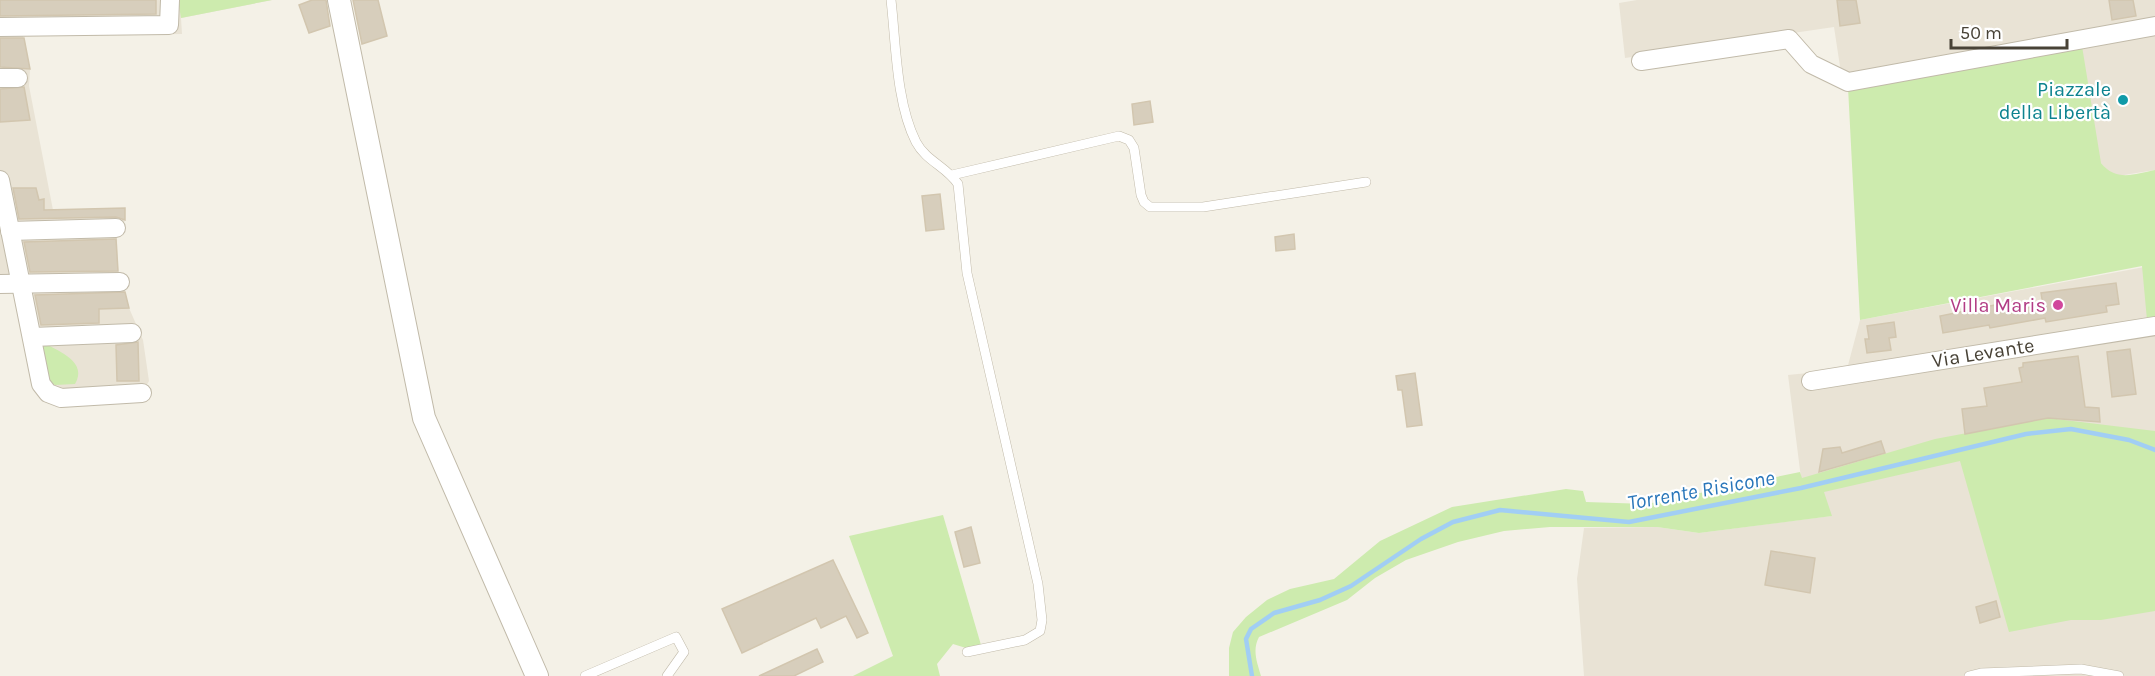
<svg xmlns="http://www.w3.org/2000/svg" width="2155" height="676" viewBox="0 0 2155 676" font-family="Karla,sans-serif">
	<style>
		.residential { fill: #e9e3d5 }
		.green { fill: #cdebae }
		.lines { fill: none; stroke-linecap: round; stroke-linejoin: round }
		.stream { stroke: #a1cef4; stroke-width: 4.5 }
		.building { fill: #d7cebc; stroke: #d2c6af; stroke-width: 1.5 }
		.service-casing { stroke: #c1baa9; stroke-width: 10 }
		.minor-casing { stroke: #c1baa9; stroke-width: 20 }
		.tertiary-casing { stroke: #c1baa9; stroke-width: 24 }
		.service { stroke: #fff; stroke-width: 9 }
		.minor { stroke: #fff; stroke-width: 18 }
		.tertiary { stroke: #fff; stroke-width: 22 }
		.culture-dot { fill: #0f9aa8; stroke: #fff; stroke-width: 2 }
		.hotel-dot { fill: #d1479c; stroke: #fff; stroke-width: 2 }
		.labels { text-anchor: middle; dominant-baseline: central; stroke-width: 4.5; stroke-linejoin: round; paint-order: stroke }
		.culture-label { font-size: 20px; fill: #0d838f; stroke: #fff; text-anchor: end }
		.hotel-label { font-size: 20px; fill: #b23c85; stroke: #fff; text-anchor: end }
		.street-label { font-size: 20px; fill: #484236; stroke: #fff }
		.water-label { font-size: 21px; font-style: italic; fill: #2976ba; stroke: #fff }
	</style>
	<rect width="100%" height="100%" fill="#f4f1e7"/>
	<g class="residential">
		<path d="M0,0H272L181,18L182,34L23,36L30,69L29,86L53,210L125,208V220L117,238L118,274L127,275L129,284L124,289L129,308L143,340L149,381L142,393H48L21,284H0Z"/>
		<path d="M1637,0H2155V170L2118,176L2107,171L2101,163L1848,87L1841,73L1834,27L1625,58L1619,3Z"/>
		<path d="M2155,265V676H1584L1577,579L1584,528L1657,527L1699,533L1831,516L1801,478L1788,375L1847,369L1860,320Z"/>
	</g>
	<g class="green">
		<path d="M178,0H272L181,18Z"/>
		<path d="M2082,46L2101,163C2116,182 2135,174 2155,170V318L2147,320L2142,266L1860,320L1848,87Z"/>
		<path d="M45,344C60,351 88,363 75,384L55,385L47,380L40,345Z"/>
		<path d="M2048,418L2155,431V611L2101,620H2071L2009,632L1960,461L1824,492L1832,516L1699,533L1657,527H1550L1504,531L1458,542L1406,560L1375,578L1347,600L1259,637C1252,650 1257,662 1261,676H1229V648L1233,632L1246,617L1267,600L1290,589L1334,579L1380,541L1452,507L1566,489L1583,491L1586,502L1647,504L1800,472L1802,478L1935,439Z"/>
		<path d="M943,515L981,645L966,648L953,644L937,664L940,676H853L893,656L849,536Z"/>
	</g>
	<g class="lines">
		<path class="stream" d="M1252,676L1246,639L1251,629L1274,613L1320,600L1351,586L1421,539L1453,522L1500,510L1629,522L1801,488L2026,434L2071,429L2129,440L2155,450"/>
	</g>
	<g class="building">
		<path d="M0,0H156V14L0,16Z"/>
		<path d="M312,0H326L330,26L309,33L299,5Z"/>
		<path d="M353,0H378L387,36L362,44Z"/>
		<path d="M1837,0H1856L1860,23L1840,26Z"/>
		<path d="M2109,0H2133L2136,16L2112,20Z"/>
		<path d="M0,38H24L30,69L0,67Z"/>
		<path d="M24,87L30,120L0,122V89Z"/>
		<path d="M1150,101L1153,122L1134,125L1132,104Z"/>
		<path d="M13,188H36L39,200L44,199V210L125,208V220L116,217L19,219Z"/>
		<path d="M940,194L944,229L926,231L922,196Z"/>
		<path d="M1294,234L1295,249L1276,251L1275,237Z"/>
		<path d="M116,239L118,271L30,272L24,242Z"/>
		<path d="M2116,283L2119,304L2106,306L2107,312L2046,322L2045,318L1990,328L1989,325L1943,333L1940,316L2015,301L2016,310L2043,305L2041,293Z"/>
		<path d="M125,292L129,308L99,309V323L41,325L35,295Z"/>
		<path d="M1894,322L1896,337L1889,338L1891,350L1867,353L1865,339H1869L1867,326Z"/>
		<path d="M138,342L139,381H117L116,345Z"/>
		<path d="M2130,349L2136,394L2112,397L2107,352Z"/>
		<path d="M2078,356L2085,407L2099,408L2100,422L2048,418L1965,434L1962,409L1987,406L1984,388L2022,382L2019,368L2023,367V363Z"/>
		<path d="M1415,373L1422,425L1407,427L1402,390H1398L1396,376Z"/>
		<path d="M1881,441L1885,453L1819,472L1823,449L1840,447L1842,453Z"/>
		<path d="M971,527L980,563L964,567L955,532Z"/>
		<path d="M1771,551L1815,558L1810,593L1765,585Z"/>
		<path d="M833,560L868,633L857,638L846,616L821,628L816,618L742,653L722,609Z"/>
		<path d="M1996,601L2000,617L1980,623L1976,607Z"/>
		<path d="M817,649L823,662L794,676H759Z"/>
	</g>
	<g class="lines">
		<defs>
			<g id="service">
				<path d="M891,0C896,43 896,103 916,142C926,161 947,167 958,184L967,273L1038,584L1042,620L1040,631L1025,640L967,652"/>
				<path d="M952,175L1119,136L1129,140L1134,148L1141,195L1144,202L1150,207H1203L1366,182"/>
				<path d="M585,676L676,637L684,652L667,676"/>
				<path d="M1969,676L1981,673L2081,669L2119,676"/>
			</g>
			<g id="minor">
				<path d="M0,27L169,25L170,0"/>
				<path d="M1641,61L1789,39L1811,64L1848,82L2155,26"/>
				<path d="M0,78H18"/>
				<path d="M0,180L41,384L48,393L61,398L142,393"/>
				<path d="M10,231L116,228"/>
				<path d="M0,284L120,282"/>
				<path d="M33,337L132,333"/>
				<path d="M1811,381L2155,326"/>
			</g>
			<path id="tertiary" d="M339,0L424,418L537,676"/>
		</defs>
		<use href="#service" class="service-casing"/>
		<use href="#minor" class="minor-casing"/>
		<use href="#tertiary" class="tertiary-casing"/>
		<use href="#service" class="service"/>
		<use href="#minor" class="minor"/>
		<use href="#tertiary" class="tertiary"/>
	</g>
	<circle class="culture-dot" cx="2123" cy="100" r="6"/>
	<circle class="hotel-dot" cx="2058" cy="305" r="6"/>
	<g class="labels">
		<g class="culture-label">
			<text x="2111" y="89">Piazzale<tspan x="2111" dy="23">della Libertà</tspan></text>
		</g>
		<g class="hotel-label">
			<text x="2046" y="305">Villa Maris</text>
		</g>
		<g class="street-label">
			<text transform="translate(1983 353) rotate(-9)">Via Levante</text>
		</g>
		<g class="water-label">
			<text transform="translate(1701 490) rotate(-10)">Torrente Risicone</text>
		</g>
	</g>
	<path d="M1951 39v9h116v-9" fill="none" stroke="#484236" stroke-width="3"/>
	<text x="1960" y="39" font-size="18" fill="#484236" stroke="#ffffff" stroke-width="4.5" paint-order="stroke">50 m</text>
</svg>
